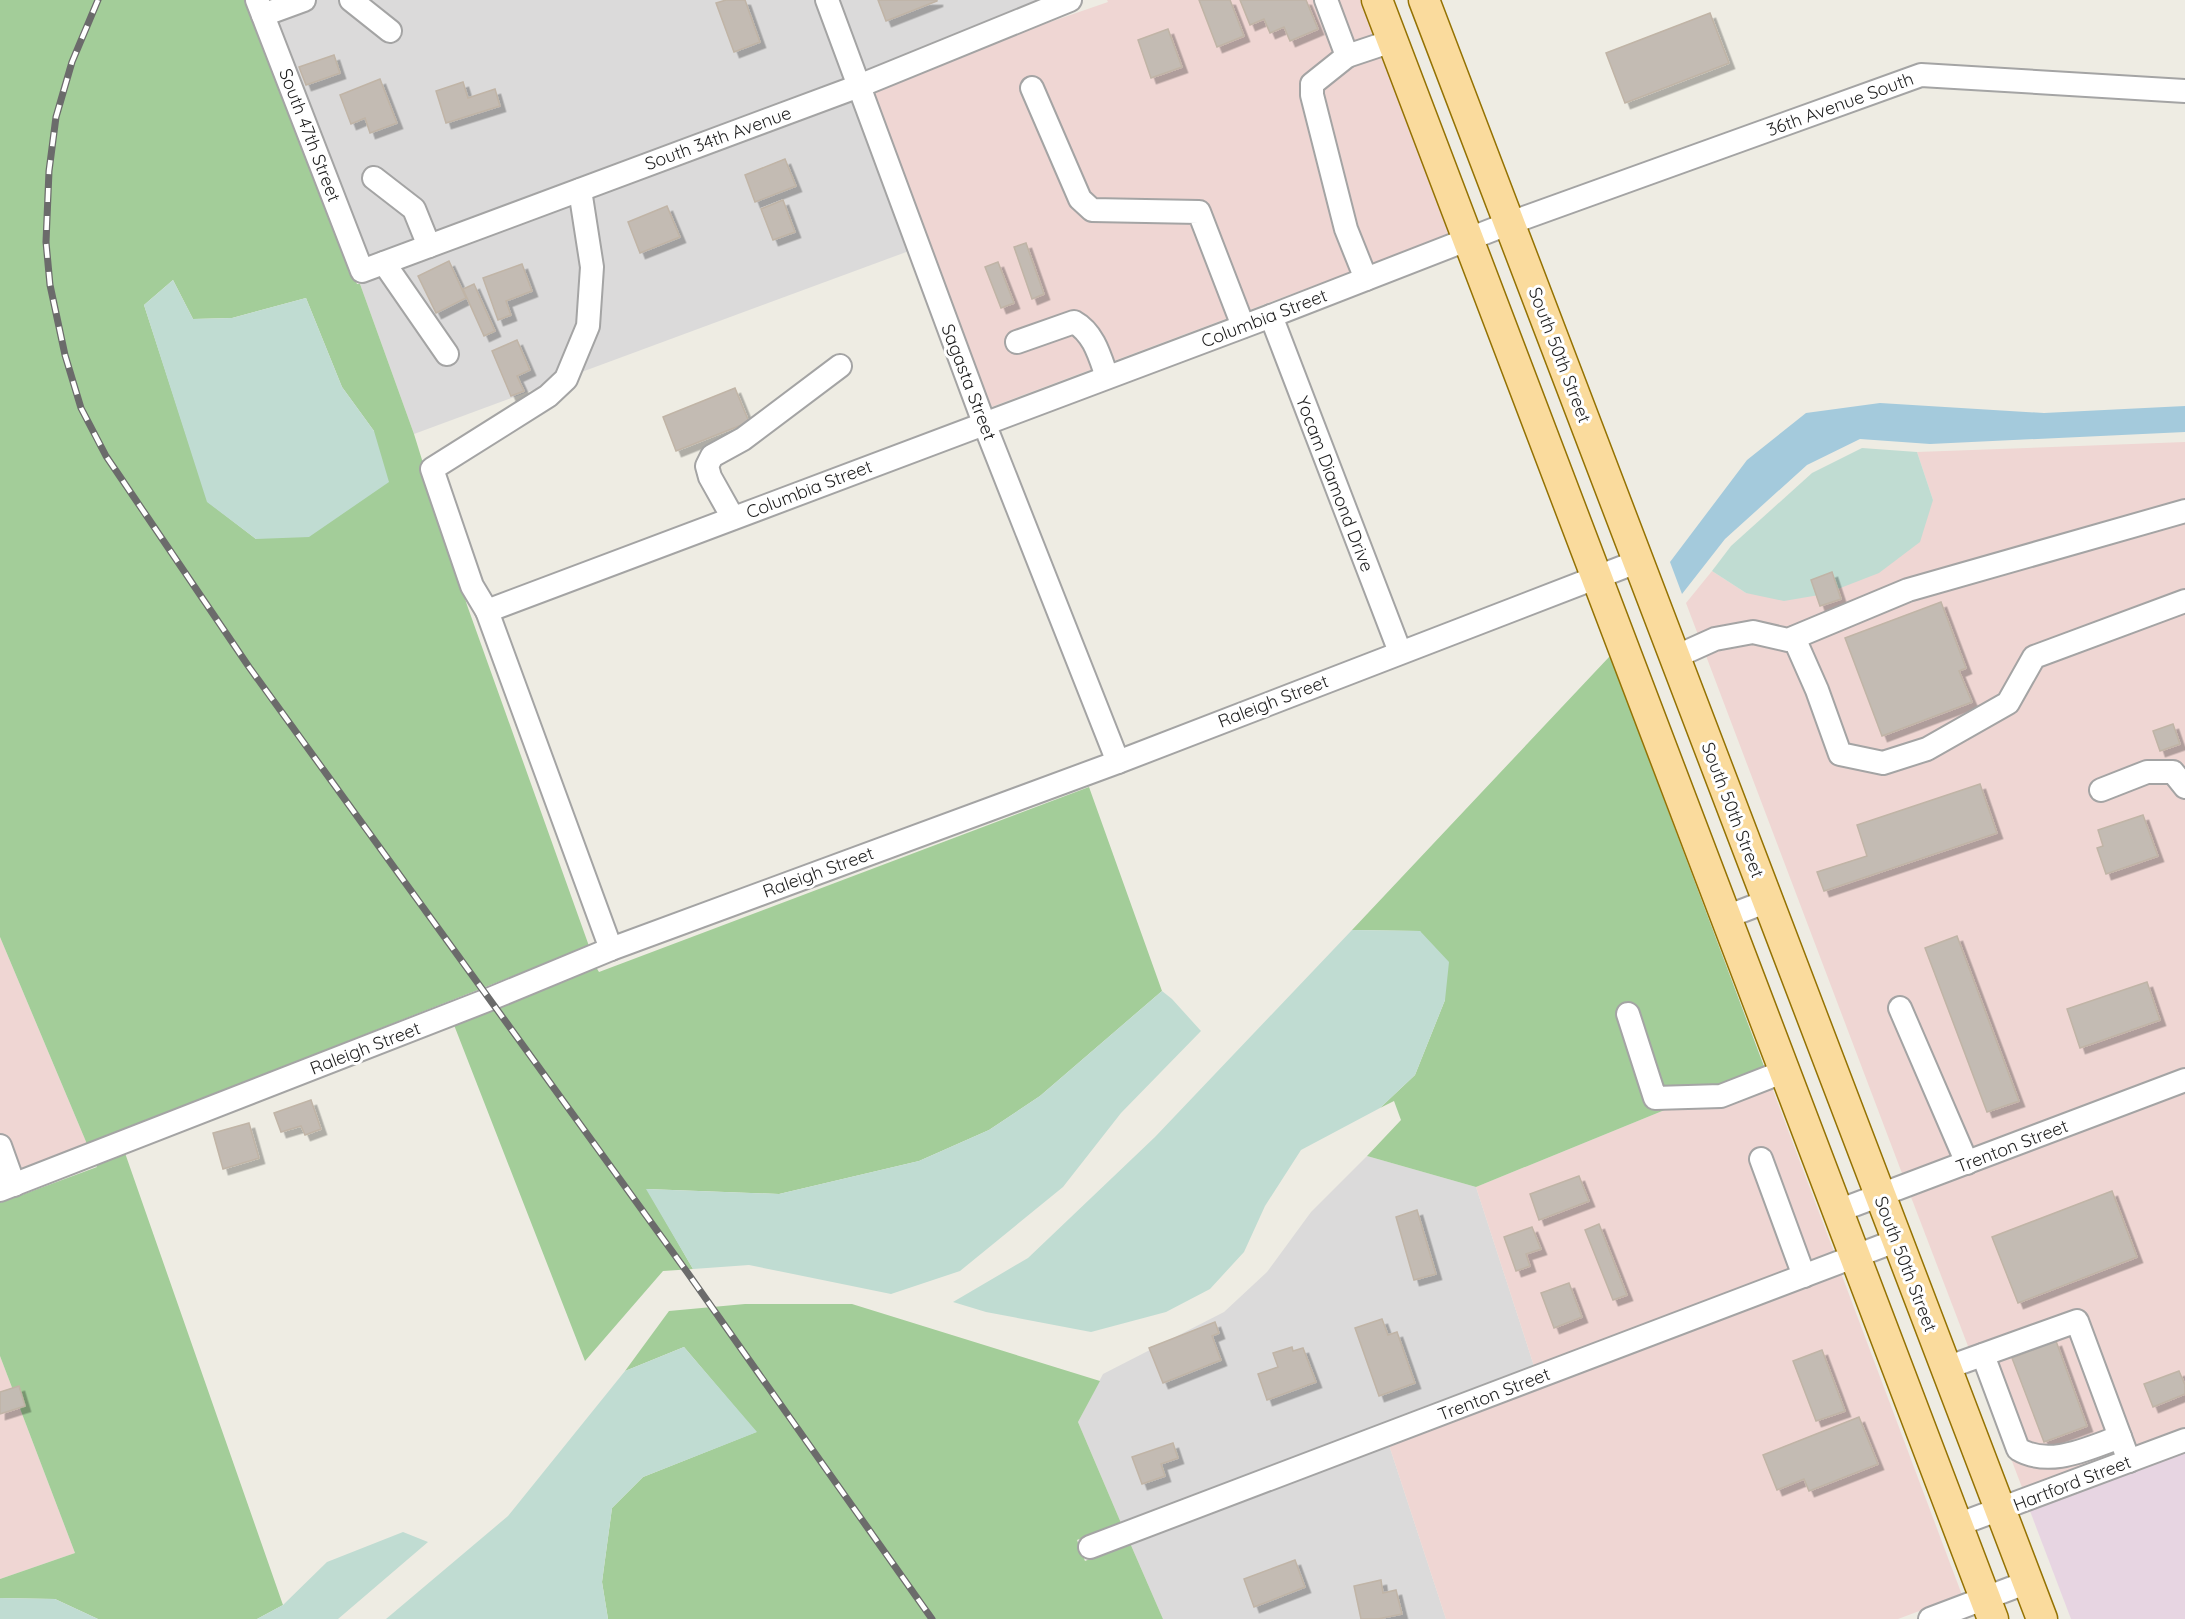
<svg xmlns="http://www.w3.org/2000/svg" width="2185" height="1619" viewBox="0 0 2185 1619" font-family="Quicksand,sans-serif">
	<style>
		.residential { fill: #dbdada }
		.commercial { fill: #efd6d3 }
		.industrial { fill: #e7d5e2 }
		.forest { fill: #a3cd99; fill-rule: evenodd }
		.wetland { fill: #c0dcd2 }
		.water { fill: #a4cadc }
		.building { fill: #c3bbb3; stroke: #c0b4a6; stroke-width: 1.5; filter: url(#shadow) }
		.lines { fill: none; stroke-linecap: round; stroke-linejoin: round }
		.minor-casing { stroke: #a4a4a4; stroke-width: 26 }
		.major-casing { stroke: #947203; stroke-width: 33 }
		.minor { stroke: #fff; stroke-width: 22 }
		.major { stroke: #fadb9d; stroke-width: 30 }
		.rail-casing { stroke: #6b6b6b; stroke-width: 7 }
		.rail { stroke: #fff; stroke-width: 4.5; stroke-dasharray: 14; stroke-linecap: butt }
		.labels { text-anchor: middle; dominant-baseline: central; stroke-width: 6; stroke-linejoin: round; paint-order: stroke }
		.street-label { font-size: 18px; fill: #1d1d1d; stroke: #fff }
	</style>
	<defs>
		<filter id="shadow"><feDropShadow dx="5.5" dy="5.5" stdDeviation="0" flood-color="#0004"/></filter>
	</defs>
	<rect width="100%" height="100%" fill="#eeece3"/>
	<g class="residential">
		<path d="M268,0H816L845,79L368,257Z"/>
		<path d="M837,0H1041L864,72Z"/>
		<path d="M853,100L909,251L414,434L360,284Z"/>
		<path d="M1367,1156L1476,1187L1534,1366L1121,1523L1078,1422L1103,1374L1224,1312L1267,1272L1311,1212Z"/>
		<path d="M1389,1445L1446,1619H1163L1130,1543Z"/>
	</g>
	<g class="commercial">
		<path d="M1107,0H1361L1449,235L989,408L872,92L1024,31L1108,2Z"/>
		<path d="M2185,442V1068L1903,1176L1686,603L1712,571L1746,593L1933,500L1917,452Z"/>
		<path d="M0,937L87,1144L0,1178Z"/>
		<path d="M1765,1069L1834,1252L1534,1366L1476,1187Z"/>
		<path d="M2185,1092V1427L2023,1490L1911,1197Z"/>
		<path d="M1841,1273L1962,1595L1898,1619H1446L1389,1445Z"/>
		<path d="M0,1356L75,1553L0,1579Z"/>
	</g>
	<path class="industrial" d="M2185,1451V1619H2071L2030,1511Z"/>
	<g class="forest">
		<path d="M0,0H247L357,284H360L414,434L467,605L589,946L87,1144L0,937ZM173,280L193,319L232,318L306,298L342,387L374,431L256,539L208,502L144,305Z"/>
		<path d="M1610,656L1765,1069L1476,1187L1367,1156L1401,1120L1394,1101L1380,1108L1415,1075L1445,1000L1420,931L1352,930Z"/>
		<path d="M1089,787L1162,991L1040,1096L989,1130L919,1161L779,1194L647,1189L693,1269L663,1271L585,1361L454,1025L596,967L599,972Z"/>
		<path d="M125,1153L283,1605L257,1619H98L55,1599L0,1598V1579L75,1553L0,1356V1203L97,1167L96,1165Z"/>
		<path d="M745,1304H852L1100,1381L1078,1422L1121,1523L1077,1540L1085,1561L1130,1543L1163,1619H608L602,1582L612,1508L643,1477L756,1432L684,1347L625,1371L669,1311Z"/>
	</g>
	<g class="wetland">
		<path d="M173,280L193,319L232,318L306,298L342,387L374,431L389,482L309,537L256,539L207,502L144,305Z"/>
		<path d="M1862,448L1917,452L1933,500L1920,542L1879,573L1825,594L1784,601L1746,593L1712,571L1731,546L1812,473Z"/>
		<path d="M1352,930L1420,931L1449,962L1445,1000L1415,1075L1380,1108L1301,1150L1265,1206L1244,1252L1210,1289L1166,1312L1091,1332L986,1312L953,1302L1028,1258L1155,1137Z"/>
		<path d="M1162,991L1172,999L1201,1031L1121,1113L1063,1187L960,1271L891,1294L749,1265L693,1269L646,1189L779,1194L919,1161L989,1130L1040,1096Z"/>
		<path d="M684,1347L757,1432L643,1477L612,1508L602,1582L608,1619H386L508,1516L625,1371Z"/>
		<path d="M403,1532L428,1542L338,1619H257L283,1605L327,1562Z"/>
		<path d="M0,1598L55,1599L98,1619H0Z"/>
	</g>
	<path class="water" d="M1880,403L2044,413L2185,406V432L1930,444L1860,439L1807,465L1725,539L1682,594L1670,562L1747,460L1806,413Z"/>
	<g class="building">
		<path d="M726,0H745L760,42L734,52L716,3Z"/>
		<path d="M878,0H937V1L886,21Z"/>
		<path d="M1199,0H1230L1244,36L1217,47Z"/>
		<path d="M1240,0H1306L1318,29L1290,41L1284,27L1270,33L1264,19L1250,25Z"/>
		<path d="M1710,13L1729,63L1625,103L1606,53Z"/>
		<path d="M1168,29L1182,67L1151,78L1138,40Z"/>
		<path d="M334,55L340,73L306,85L299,67Z"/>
		<path d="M380,79L397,123L370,133L365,118L351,124L340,95Z"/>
		<path d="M463,82L468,98L495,89L500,106L446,123L436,91Z"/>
		<path d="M785,159L796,186L755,202L745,175Z"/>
		<path d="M783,200L795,232L773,240L761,209Z"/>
		<path d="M667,206L680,237L640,253L628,222Z"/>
		<path d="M1026,243L1044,294L1032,299L1014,247Z"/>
		<path d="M449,261L466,298L436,313L418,276Z"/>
		<path d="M998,262L1014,303L1001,308L985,267Z"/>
		<path d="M522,264L532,291L506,301L511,315L498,320L483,278Z"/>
		<path d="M474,284L495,331L484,336L463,289Z"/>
		<path d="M517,340L530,370L517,376L524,391L511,396L492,351Z"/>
		<path d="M735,388L749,422L676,451L663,417Z"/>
		<path d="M1832,572L1841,599L1820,606L1811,580Z"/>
		<path d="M1941,602L1966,668L1959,671L1972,702L1882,736L1845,638Z"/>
		<path d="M2173,724L2180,744L2160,751L2153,731Z"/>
		<path d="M1980,784L1997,833L1824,891L1817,872L1867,856L1857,825Z"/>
		<path d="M2143,815L2158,856L2106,874L2097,848L2103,846L2098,830Z"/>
		<path d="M1957,936L2019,1101L1987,1112L1925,948Z"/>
		<path d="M2147,982L2160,1020L2080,1048L2067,1009Z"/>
		<path d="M311,1100L321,1129L305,1135L301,1126L281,1132L274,1113Z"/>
		<path d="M249,1123L259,1158L223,1169L213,1133Z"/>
		<path d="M1579,1176L1589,1201L1539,1220L1530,1194Z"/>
		<path d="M2112,1191L2137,1257L2018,1303L1992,1237Z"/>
		<path d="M1417,1210L1436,1274L1414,1280L1396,1217Z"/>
		<path d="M1599,1224L1627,1295L1613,1300L1585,1230Z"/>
		<path d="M1532,1227L1541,1249L1526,1254L1530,1266L1516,1271L1504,1237Z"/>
		<path d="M1569,1283L1582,1317L1554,1328L1541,1293Z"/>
		<path d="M1382,1319L1388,1335L1397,1332L1415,1383L1379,1396L1355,1328Z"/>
		<path d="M1215,1322L1219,1333L1212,1336L1221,1360L1163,1383L1149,1348Z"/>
		<path d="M2056,1341L2087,1426L2044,1442L2012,1358Z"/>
		<path d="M1292,1347L1293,1351L1303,1348L1316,1382L1267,1400L1258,1374L1278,1367L1273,1353Z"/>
		<path d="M1822,1350L1845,1411L1816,1421L1793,1361Z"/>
		<path d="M2179,1371L2185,1385V1394L2153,1407L2144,1384Z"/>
		<path d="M19,1386L25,1406L0,1414V1392Z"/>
		<path d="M1859,1417L1878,1464L1809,1491L1804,1479L1777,1490L1763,1455Z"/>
		<path d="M1173,1443L1178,1458L1161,1464L1165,1476L1142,1484L1132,1457Z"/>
		<path d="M1295,1560L1305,1587L1254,1607L1244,1579Z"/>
		<path d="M1381,1580L1383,1593L1396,1590L1402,1614L1378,1619H1361L1354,1586Z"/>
	</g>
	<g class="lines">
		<defs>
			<g id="minor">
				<path d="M257,0L362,271L859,86L1070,0"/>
				<path d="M351,0L390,31"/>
				<path d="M827,0L984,423L1118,762"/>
				<path d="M1326,0L1347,56L1312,84V95L1346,229L1366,279"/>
				<path d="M263,15L304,0"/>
				<path d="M1347,56L1392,41"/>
				<path d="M1032,88L1080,199L1092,210L1199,212L1243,326"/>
				<path d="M374,178L414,209L429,246"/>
				<path d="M384,263L447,354"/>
				<path d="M1271,316L1400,652"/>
				<path d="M1017,342L1074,322C1094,333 1100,357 1107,377"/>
				<path d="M733,518L710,477L707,466L712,456L743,439L840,366"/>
				<path d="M487,611L472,586L432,469L548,396L566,379L588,326L592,267L580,190"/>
				<path d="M1794,638L1817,690L1840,754L1883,763L1927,749L2008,703L2034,657L2185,601"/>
				<path d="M1675,657L1715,639L1753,632L1788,640L1908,590L2185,511"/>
				<path d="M2101,790L2147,772H2173L2185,787"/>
				<path d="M1726,917L1768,901"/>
				<path d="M611,949L487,611L1271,316L1510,223L1921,75L2185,91"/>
				<path d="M1900,1008L1967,1163"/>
				<path d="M1628,1014L1655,1098L1721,1096L1785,1071"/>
				<path d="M0,1146L14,1185"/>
				<path d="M1761,1159L1804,1276"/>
				<path d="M0,1190L490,999L611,949L1118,762L1639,561"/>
				<path d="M1838,1211L2185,1080"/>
				<path d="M1983,1355L2018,1449C2050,1468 2088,1448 2120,1437"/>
				<path d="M1946,1368L2077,1321L2129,1461"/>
				<path d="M1957,1525L2185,1440"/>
				<path d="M1090,1547L1898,1240"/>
				<path d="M1930,1619L2028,1582"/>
			</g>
			<g id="major">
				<path d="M1377,0L1993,1619"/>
				<path d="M1424,0L2042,1619"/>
			</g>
		</defs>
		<use href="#minor" class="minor-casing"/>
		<use href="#major" class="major-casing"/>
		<use href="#minor" class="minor"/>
		<use href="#major" class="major"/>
		<defs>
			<path id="rail" d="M98,0L72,62L56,117L49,171L46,242L50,285L65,355L81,408L106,456L249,667L687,1272L932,1619"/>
		</defs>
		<use href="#rail" class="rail-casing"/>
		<use href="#rail" class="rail"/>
	</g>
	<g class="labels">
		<g class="street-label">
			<text transform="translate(1840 104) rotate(-20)">36th Avenue South</text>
			<text transform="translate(310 135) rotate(69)">South 47th Street</text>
			<text transform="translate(718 138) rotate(-20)">South 34th Avenue</text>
			<text transform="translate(1264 318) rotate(-21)">Columbia Street</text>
			<text transform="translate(1560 355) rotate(69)">South 50th Street</text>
			<text transform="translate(969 382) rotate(69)">Sagasta Street</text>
			<text transform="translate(1335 484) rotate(69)">Yocam Diamond Drive</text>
			<text transform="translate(809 489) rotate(-21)">Columbia Street</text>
			<text transform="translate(1273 701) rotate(-21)">Raleigh Street</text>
			<text transform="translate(1733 810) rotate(69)">South 50th Street</text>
			<text transform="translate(818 872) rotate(-20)">Raleigh Street</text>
			<text transform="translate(365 1048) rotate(-21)">Raleigh Street</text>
			<text transform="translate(2012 1146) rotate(-21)">Trenton Street</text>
			<text transform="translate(1906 1264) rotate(69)">South 50th Street</text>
			<text transform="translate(1494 1394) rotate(-21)">Trenton Street</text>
			<text transform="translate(2072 1483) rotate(-21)">Hartford Street</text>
		</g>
	</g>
</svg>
